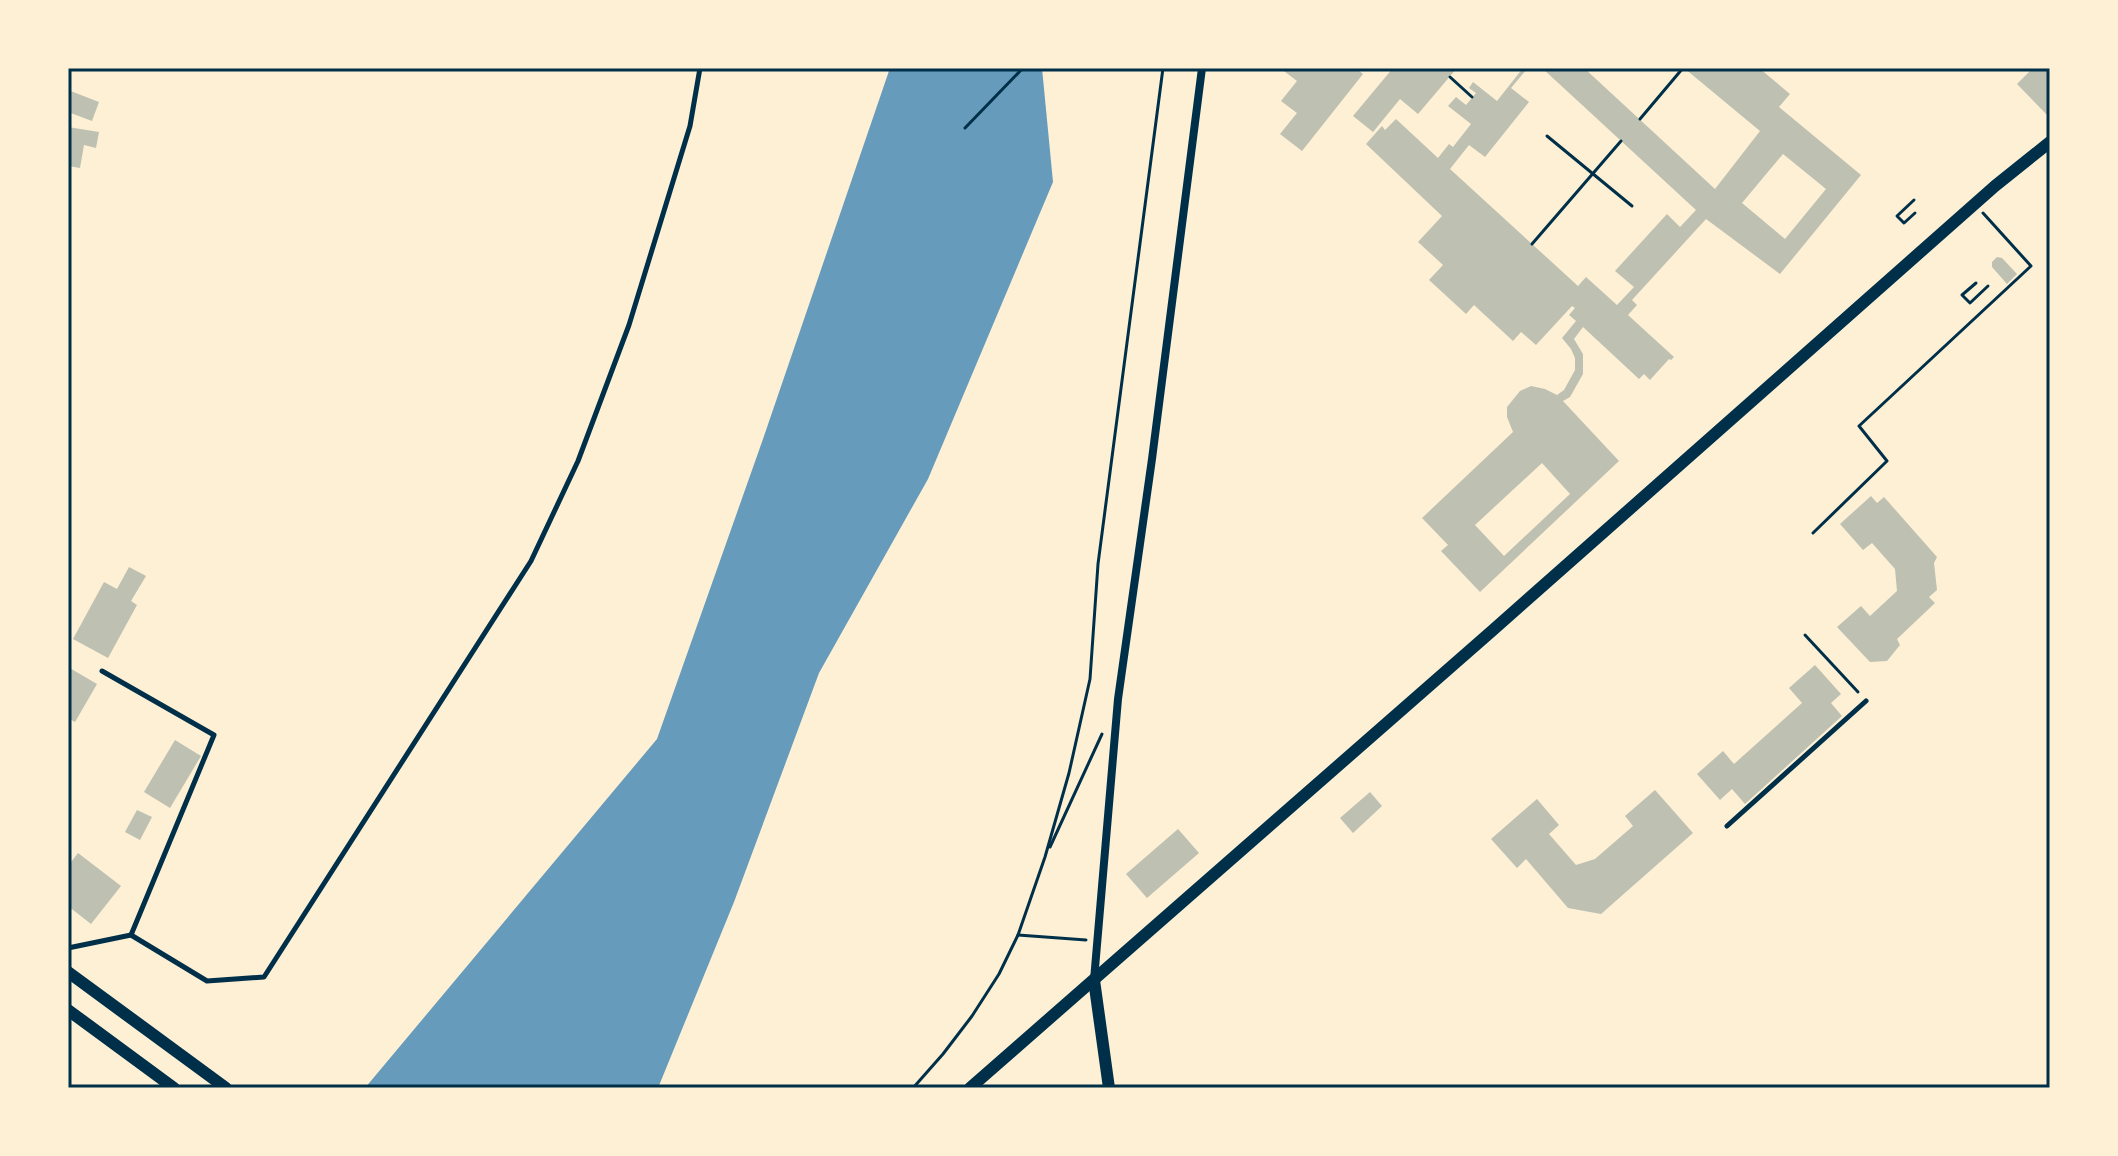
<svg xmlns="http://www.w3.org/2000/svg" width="2118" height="1156" viewBox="0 0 2118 1156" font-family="'IBM Plex Sans',sans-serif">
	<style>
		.water { fill: #669bbc }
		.building { fill: #bec0b2; fill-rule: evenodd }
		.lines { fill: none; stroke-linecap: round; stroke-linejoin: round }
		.path { stroke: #003049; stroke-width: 3 }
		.service { stroke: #003049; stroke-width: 5 }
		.minor { stroke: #003049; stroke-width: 8 }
		.tertiary { stroke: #003049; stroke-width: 12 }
		.neatline { fill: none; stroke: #003049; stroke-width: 3 }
	</style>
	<rect width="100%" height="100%" fill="#fdf0d5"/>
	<path class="water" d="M890,68H1042L1053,182L928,479L819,673L734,902L658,1088H365L657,739L763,439Z"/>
	<g class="building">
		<path d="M1280,68H1356L1363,74L1302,151L1280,134L1297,113L1281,101L1297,81Z"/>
		<path d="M1393,68H1457L1418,114L1400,99L1373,132L1353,116Z"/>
		<path d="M1523,68H1528L1511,88L1529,102L1485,157L1469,145L1450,169L1578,286L1586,277L1617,305L1634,287L1615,271L1667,214L1680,227L1696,210L1542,68H1584L1715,189L1760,131L1684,68H1759L1790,94L1779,107L1861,175L1780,274L1706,219L1632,300L1637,305L1628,315L1674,357L1671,360L1669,359L1650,380L1644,374L1639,379L1583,327L1574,339L1583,354V374L1570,397L1563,401L1619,461L1480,592L1441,551L1448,545L1422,518L1513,432L1507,417V407L1520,391L1531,386L1545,389L1557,395L1564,390L1575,370V358L1571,349L1562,338L1576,321L1569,315L1575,308L1572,306L1536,345L1521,332L1513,341L1474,305L1466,314L1429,280L1443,265L1418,242L1442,216L1366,144L1382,126L1385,130L1396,119L1438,158L1449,144L1453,147L1471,124L1448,106L1456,97L1466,105L1476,93L1469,88L1473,82L1497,101ZM1783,154L1826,189L1785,239L1742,203ZM1542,463L1570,494L1504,556L1475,525Z"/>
		<path d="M2033,68H2050V118L2017,84Z"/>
		<path d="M68,90L99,102L92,121L68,112Z"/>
		<path d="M68,127L99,132L96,148L84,145L80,168L68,166Z"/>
		<path d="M1997,257L2002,258L2017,274L2007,284L1992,267V262Z"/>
		<path d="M1871,496L1877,503L1884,497L1937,557L1934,563L1937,590L1929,597L1935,603L1897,639L1900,645L1887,661L1870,662L1837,627L1861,606L1870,616L1897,591L1895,569L1872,543L1863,550L1840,524Z"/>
		<path d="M129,567L146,576L131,601L137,605L108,658L73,639L104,582L117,589Z"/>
		<path d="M1815,665L1841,694L1831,703L1842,716L1745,804L1732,789L1720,800L1697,774L1723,751L1734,764L1802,703L1789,688Z"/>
		<path d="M68,667L97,684L75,722L68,718Z"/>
		<path d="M175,740L201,756L170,808L144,792Z"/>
		<path d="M1655,790L1693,833L1601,914L1568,908L1526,859L1517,868L1491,839L1537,799L1559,825L1549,834L1576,865L1595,859L1633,826L1625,816Z"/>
		<path d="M1370,792L1382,806L1353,833L1340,818Z"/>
		<path d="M137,810L152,817L140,840L125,832Z"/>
		<path d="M1178,829L1199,853L1147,898L1126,874Z"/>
		<path d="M78,853L121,886L91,924L68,906V866Z"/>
	</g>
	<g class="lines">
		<g class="path">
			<path d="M1450,77L1472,97"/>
			<path d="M1640,119L1683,68"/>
			<path d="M965,128L1023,68"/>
			<path d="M1547,136L1632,206"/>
			<path d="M1914,200L1897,216L1904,223L1915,213"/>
			<path d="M1532,244L1621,141"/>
			<path d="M1976,283L1962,295L1970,303L1988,286"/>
			<path d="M1813,533L1887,461L1859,426L2031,266L1983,213"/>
			<path d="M1805,635L1858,692"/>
			<path d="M1050,847L1102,734"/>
			<path d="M1018,935L1086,940"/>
			<path d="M913,1088L943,1054L972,1016L999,974L1018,935L1045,857L1069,773L1090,679L1098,564L1163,68"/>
		</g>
		<g class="service">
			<path d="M102,671L214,735L131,935"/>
			<path d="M1727,826L1866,701"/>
			<path d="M68,948L131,935L207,981L264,977L531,561L578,461L629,325L690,126L700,68"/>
		</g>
		<path class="minor" d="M1094,980L1118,699L1152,459L1202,68"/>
		<g class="tertiary">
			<path d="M68,972L226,1088"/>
			<path d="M1094,980L1109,1088"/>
			<path d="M68,1010L174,1088"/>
			<path d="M970,1088L1493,630L1995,186L2050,142"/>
		</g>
	</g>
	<rect width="2118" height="1156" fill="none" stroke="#fdf0d5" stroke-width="140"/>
	<rect x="70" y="70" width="1978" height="1016" class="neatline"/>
</svg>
